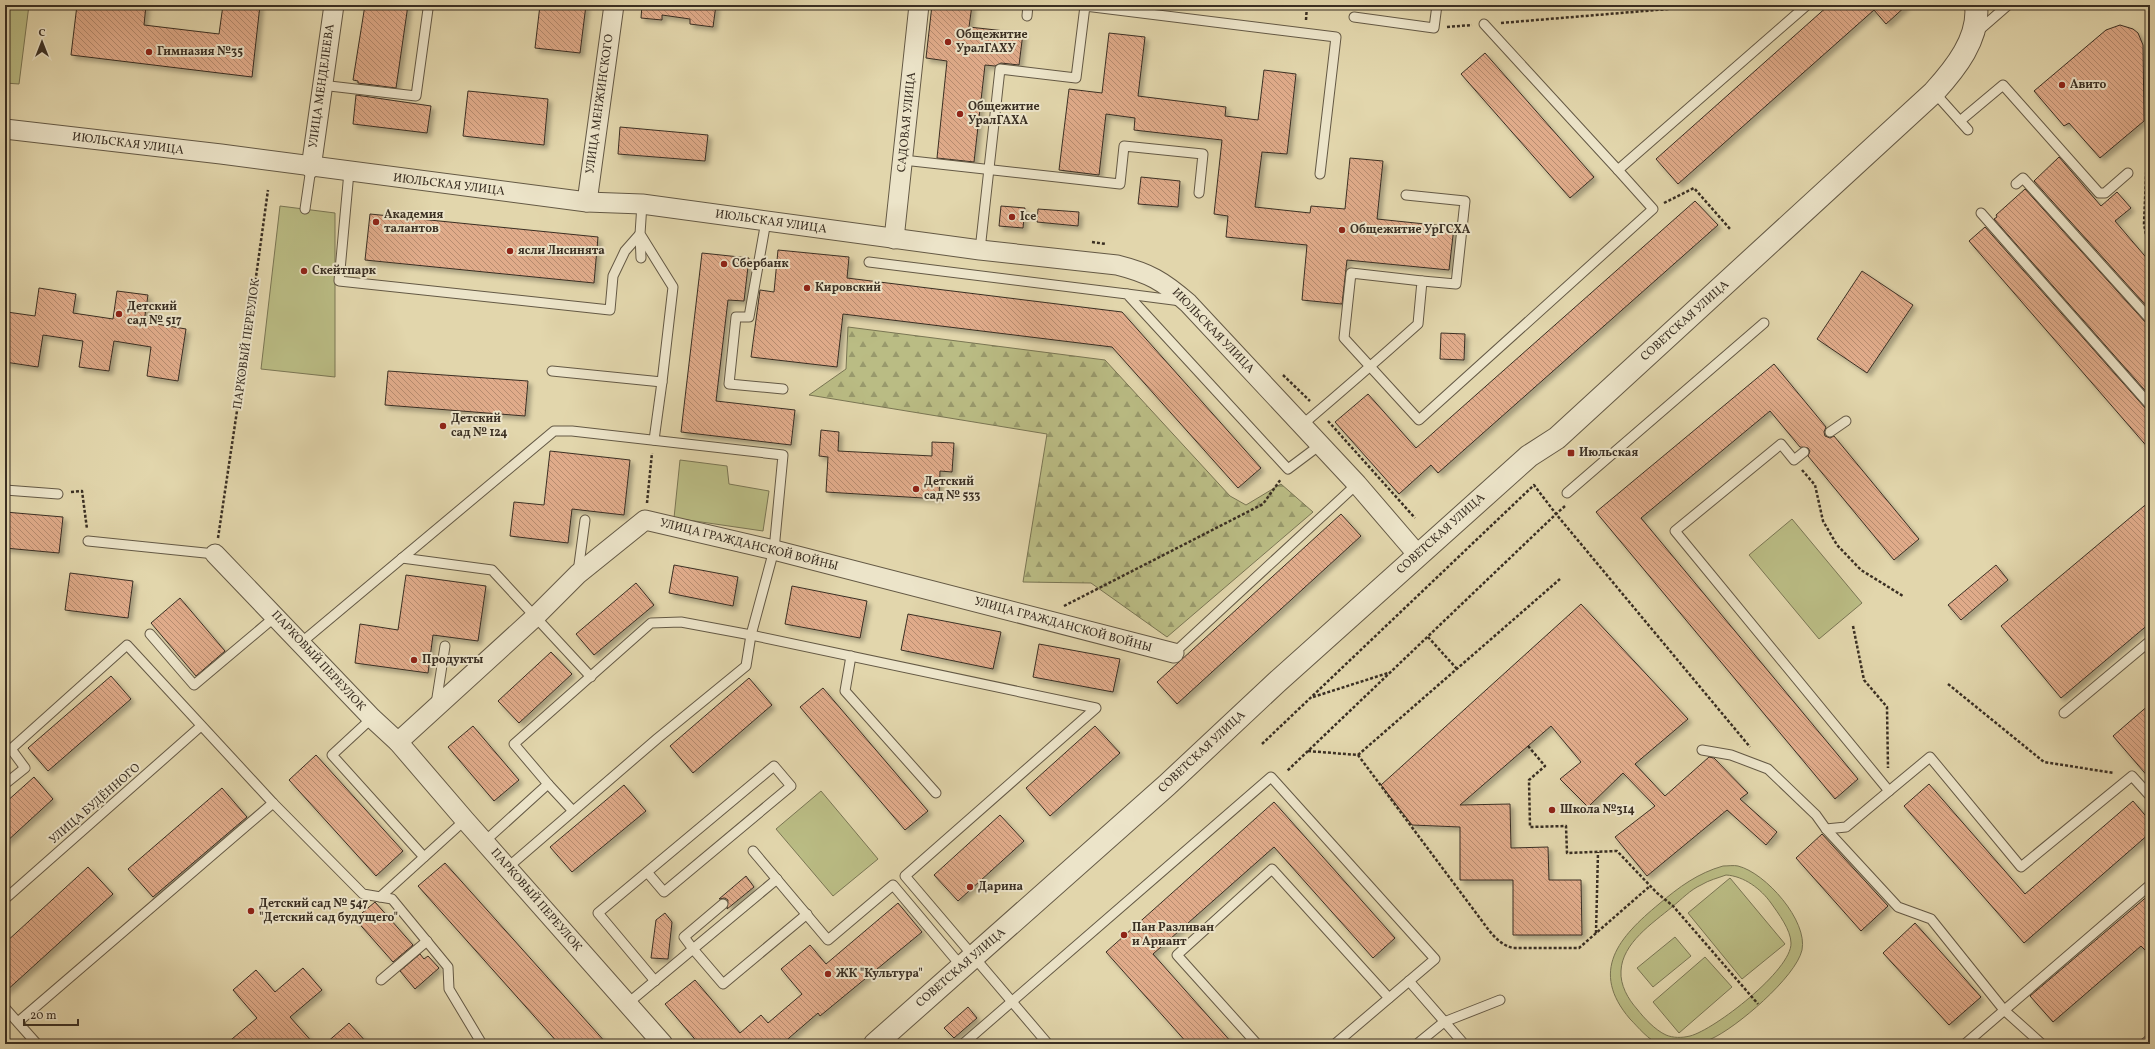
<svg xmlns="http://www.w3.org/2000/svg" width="2155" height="1049" viewBox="0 0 2155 1049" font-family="Vollkorn,serif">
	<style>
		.forest { fill: url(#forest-firs); stroke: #7a7654 }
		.park { fill: #babc84; stroke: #7a7654; fill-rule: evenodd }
		.building { fill: url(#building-back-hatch); stroke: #3a2f23; filter: url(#shadow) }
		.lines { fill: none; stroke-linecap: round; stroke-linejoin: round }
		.service-casing { stroke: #645945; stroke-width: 11 }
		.minor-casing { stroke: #645945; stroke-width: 21 }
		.tertiary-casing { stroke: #645945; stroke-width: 24 }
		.path { stroke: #3a2f23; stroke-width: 2.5; stroke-dasharray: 3 2; stroke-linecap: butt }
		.service { stroke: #ece4c9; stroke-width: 9 }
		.minor { stroke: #ece4c9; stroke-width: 19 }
		.tertiary { stroke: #ece4c9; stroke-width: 22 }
		.poi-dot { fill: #8f2418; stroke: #ece4c9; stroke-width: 1.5 }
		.labels { text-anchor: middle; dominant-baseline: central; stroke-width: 4; stroke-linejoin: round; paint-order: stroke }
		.poi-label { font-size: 12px; font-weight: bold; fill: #3a2f23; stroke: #ece4c9; text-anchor: start }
		.street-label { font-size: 12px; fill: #3a2f23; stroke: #ece4c9 }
	</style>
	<defs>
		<pattern id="forest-firs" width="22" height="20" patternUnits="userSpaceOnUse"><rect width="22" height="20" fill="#babc84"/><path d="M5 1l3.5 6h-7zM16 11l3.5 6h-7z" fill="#98996c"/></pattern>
		<pattern id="building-back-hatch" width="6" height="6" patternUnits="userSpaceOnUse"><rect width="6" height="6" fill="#e0ab8a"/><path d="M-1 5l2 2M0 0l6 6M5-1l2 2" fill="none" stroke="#b78c70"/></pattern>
		<filter id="shadow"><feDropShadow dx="3.5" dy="3.5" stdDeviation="2" flood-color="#0004"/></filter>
	</defs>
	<rect width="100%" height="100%" fill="#e2d6ac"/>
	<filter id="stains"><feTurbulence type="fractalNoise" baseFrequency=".005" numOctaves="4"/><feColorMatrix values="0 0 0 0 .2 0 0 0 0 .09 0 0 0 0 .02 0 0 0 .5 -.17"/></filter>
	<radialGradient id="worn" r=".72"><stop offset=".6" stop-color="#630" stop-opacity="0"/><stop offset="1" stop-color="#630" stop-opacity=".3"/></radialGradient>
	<path class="forest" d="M848,327L1105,360L1230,496L1246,505L1281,484L1313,512L1167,637L1091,583L1023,582L1047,434L809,395L846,369Z"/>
	<g class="park">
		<path d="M5,5H29L19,84L5,83Z"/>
		<path d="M280,206L335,213V377L261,369Z"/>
		<path d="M680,460L727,466L729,484L769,491L763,531L674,518Z"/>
		<path d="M1792,519L1862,603L1819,639L1749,555Z"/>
		<path d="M821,791L878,859L833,896L776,829Z"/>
		<path d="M1723,866C1728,866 1734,865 1738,866C1766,873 1808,921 1802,950C1796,977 1736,1028 1711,1039C1700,1044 1690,1044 1678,1044C1673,1044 1666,1045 1660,1044C1649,1041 1638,1027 1630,1019C1589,971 1619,937 1659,904C1679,887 1698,873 1723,866ZM1726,875C1744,876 1761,889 1771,903C1778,913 1791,930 1791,943C1792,970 1714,1030 1690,1036C1682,1038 1673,1038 1666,1035C1655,1030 1644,1018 1637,1009C1628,999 1620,985 1621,971C1622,943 1653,923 1672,907C1682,899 1690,890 1701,885C1709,880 1718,878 1726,875Z"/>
		<path d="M1730,878L1785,944L1742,979L1688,913Z"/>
		<path d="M1675,937L1691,956L1653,987L1637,968Z"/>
		<path d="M1705,957L1732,987L1679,1033L1653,1002Z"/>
	</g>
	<g class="building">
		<path d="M77,5H146L144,25L219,34L223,5H260L252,77L71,55Z"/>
		<path d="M365,5H408L396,88L358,83V81L353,80Z"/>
		<path d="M540,5H586L580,53L535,48Z"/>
		<path d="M642,5H716L713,27L690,24V19L662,15V20L641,18Z"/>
		<path d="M932,5H972L969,27L1023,33L1019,65L1001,63L995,66L985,65L974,162L937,158L947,61L926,58Z"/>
		<path d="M1829,5H1907L1886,24L1874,10L1678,184L1656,159Z"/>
		<path d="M2120,25L2133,29L2138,33L2143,45L2144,121L2100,158L2069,123L2064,126L2034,91L2106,30Z"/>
		<path d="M1109,33L1145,37L1138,96L1226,107L1225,116L1258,120L1264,70L1296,74L1287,154L1262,152L1255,207L1310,213L1311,206L1345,209L1350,158L1383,161L1377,219L1454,227L1449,270L1347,260L1342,304L1302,300L1307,245L1226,237L1228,216L1214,214L1222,140L1134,130L1135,118L1106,114L1099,175L1059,170L1069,89L1102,93Z"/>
		<path d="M1485,53L1594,177L1570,198L1461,74Z"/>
		<path d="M468,91L548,99L544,145L463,136Z"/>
		<path d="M356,95L431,106L427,133L353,124Z"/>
		<path d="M620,127L708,135L705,161L618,154Z"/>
		<path d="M2059,157L2101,206L2117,192L2131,208L2115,221L2150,262V310L2034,181Z"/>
		<path d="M1141,177L1180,181L1178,207L1138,204Z"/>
		<path d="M2025,189L2146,323L2150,325V396L1994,219L1997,217L1996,215Z"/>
		<path d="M1695,201L1718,225L1438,473L1431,465L1399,494L1335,422L1368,394L1416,448Z"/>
		<path d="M1001,206L1025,208L1023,228L999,226Z"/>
		<path d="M1038,209L1079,212L1078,226L1037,222Z"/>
		<path d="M370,214L598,237L594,283L365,260Z"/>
		<path d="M1985,227L2146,409L2150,411V450L1969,241Z"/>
		<path d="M778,250L849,257L847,278L1122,312L1261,468L1238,488L1112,347L843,314L837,367L751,357L760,290L774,292Z"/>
		<path d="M702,253L749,258L744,301L728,300L716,401L795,410L791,445L681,432Z"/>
		<path d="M1862,271L1913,305L1867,373L1817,339Z"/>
		<path d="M39,288L76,294L73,313L113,319L117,291L148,295L144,322L186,329L178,381L147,376L151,347L114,341L109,371L79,367L83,341L43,335L38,367L5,362V327L7,312L35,316Z"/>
		<path d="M1441,333L1465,334L1464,360L1440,359Z"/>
		<path d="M1774,364L1826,427L1824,432L1825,436L1830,438L1834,436L1919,539L1894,560L1808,456L1810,451L1808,448L1800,447L1770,411L1641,518L1858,779L1835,799L1596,512Z"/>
		<path d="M388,371L528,381L525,416L385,405Z"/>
		<path d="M821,430L839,432L838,451L932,456V442L954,443L952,472L940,471L939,499L826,492L828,457L819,456Z"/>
		<path d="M550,451L630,460L624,515L572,509L568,543L510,536L514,502L544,505Z"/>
		<path d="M2150,501V623L2061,698L2001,626Z"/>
		<path d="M5,512L63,517L59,553L5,548Z"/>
		<path d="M1341,514L1361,536L1177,704L1157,682Z"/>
		<path d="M674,565L738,577L733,606L669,593Z"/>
		<path d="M1996,565L2008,580L1961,620L1948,605Z"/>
		<path d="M70,573L133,581L128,618L65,610Z"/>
		<path d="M406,575L486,586L478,641L433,635L428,673L355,663L360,624L398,630Z"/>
		<path d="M636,583L654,605L594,655L576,634Z"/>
		<path d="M792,586L867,601L860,638L785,624Z"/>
		<path d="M180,598L225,651L196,676L151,623Z"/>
		<path d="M1581,604L1688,719L1635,764L1665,796L1709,757L1714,758L1748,793L1740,799L1777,832L1766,845L1727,810L1647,876L1615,837L1655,806L1623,773L1588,807L1560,779L1581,762L1551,726L1460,805L1510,804L1511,848L1548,847L1549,880H1581L1582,935H1513V880H1460V827L1412,825L1381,785Z"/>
		<path d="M908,614L1001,632L993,669L901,650Z"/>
		<path d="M1039,644L1120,659L1113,692L1033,677Z"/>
		<path d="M551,652L572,674L519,723L498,701Z"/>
		<path d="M111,676L131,699L48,771L28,748Z"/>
		<path d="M749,678L772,705L693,773L670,746Z"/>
		<path d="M823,688L928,811L905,830L800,707Z"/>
		<path d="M2150,704V779L2113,736Z"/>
		<path d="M473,726L519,780L494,801L448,747Z"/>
		<path d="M1095,726L1120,753L1050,816L1026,788Z"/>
		<path d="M316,755L403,851L376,876L289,780Z"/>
		<path d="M34,777L53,799L5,843V803Z"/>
		<path d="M1929,784L2025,894L2133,801L2150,821V833L2024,943L1904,806Z"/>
		<path d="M624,785L646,811L572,872L550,847Z"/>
		<path d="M222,788L247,817L153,897L128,869Z"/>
		<path d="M1274,802L1395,938L1373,958L1274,847L1153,954L1233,1044H1188L1106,952Z"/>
		<path d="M1000,815L1024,841L958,901L934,875Z"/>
		<path d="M1822,834L1888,906L1861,931L1796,858Z"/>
		<path d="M445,863L607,1044H559L418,886Z"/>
		<path d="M88,867L113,894L5,992V943Z"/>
		<path d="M746,876L754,887L727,909L728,900L725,898L719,899Z"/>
		<path d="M2150,894V955L2141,946L2053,1022L2030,996Z"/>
		<path d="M375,902L413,945L393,962L355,919Z"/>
		<path d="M898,903L922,932L820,1016L818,1013L782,1044H699L665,1004L695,980L740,1033L761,1015L768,1023L802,994L781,969L810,945L826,964Z"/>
		<path d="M665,913L672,922L668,959L651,958L656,920Z"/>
		<path d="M1915,923L1981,997L1949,1025L1883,953Z"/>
		<path d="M420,954L424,959L428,956L439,968L415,989L400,971Z"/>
		<path d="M303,968L322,990L290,1017L314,1044H226L257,1018L233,990L256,970L275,992Z"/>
		<path d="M968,1007L977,1018L954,1038L944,1028Z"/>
		<path d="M349,1023L368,1044H325Z"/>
	</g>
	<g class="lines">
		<defs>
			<g id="service">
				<path d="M1027,16L1028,5"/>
				<path d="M1354,17L1434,28L1437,5"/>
				<path d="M1484,24L1618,170"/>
				<path d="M1977,32L2008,5"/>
				<path d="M321,85L416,96L428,9"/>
				<path d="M1934,92L1968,130"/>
				<path d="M1960,121L2003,85L2099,193H2105L2128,173"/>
				<path d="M903,160L1120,184L1124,146L1203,154L1199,193"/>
				<path d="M349,172L339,281L610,310L613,276L625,251L640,234"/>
				<path d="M2016,184L2023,178L2150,319"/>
				<path d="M1406,195L1465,201L1456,284L1422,281"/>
				<path d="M305,209L311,168"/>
				<path d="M1981,213L2150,405"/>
				<path d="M766,221L749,317H736L729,384L783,389"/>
				<path d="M640,235L641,258"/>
				<path d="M980,250L1000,69L1076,78L1085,6L1336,37L1320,174"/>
				<path d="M869,262L1127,294L1288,469L1320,445"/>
				<path d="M1127,294L1181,301"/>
				<path d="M552,371L662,382L673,287L640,234L642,204"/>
				<path d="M1302,425C1341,392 1380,358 1418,324L1422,281L1351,273L1344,338L1419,420L1653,209L1618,170L1807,5"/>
				<path d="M1830,432L1846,421"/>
				<path d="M654,440L662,382"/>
				<path d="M1804,452L1794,460L1781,444L1675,531L1889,791L1930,757L2021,867L2132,776L2150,796"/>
				<path d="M5,490L58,494"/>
				<path d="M1567,493L1764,323"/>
				<path d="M88,541L215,554"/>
				<path d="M402,558L492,570L591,677"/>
				<path d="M578,572L585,520"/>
				<path d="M150,634L194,685L276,616"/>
				<path d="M302,642L554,431H572L783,455L774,550L751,635L746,666L658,738L507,868"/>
				<path d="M1174,653L1357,484"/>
				<path d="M851,656L845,691L936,793"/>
				<path d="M436,704L445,646"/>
				<path d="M2064,713L2150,641"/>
				<path d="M372,718L332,755L424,857"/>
				<path d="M1702,750L1731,755L1768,769L1816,815L1826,829L1898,907L1931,919L2004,1010L2042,1044"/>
				<path d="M5,784L25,768L11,749L127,645L273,803L363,894L392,899L448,967L449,989L482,1044"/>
				<path d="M548,784L573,811"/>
				<path d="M1826,829L1846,827L1889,791"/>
				<path d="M484,842L548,784L514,744L651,623L681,622L751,635L1096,708L905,876L1048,1044"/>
				<path d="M753,851L828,940L893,885L962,967"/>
				<path d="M647,872L664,892L791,786L774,766L598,913L655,981"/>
				<path d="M777,879L693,949L723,984L807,914"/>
				<path d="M380,897L465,820"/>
				<path d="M5,899L201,726"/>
				<path d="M381,980L427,941"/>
				<path d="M1409,981L1464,1044"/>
				<path d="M627,1004L693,949L684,937L723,904"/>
				<path d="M5,1008L37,1044"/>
				<path d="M18,1022L273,803"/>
				<path d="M963,1044L1271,777L1435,959L1335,1044"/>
				<path d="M1257,1044L1177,955L1272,869L1389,998"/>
				<path d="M1417,1044L1444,1022L1500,1000"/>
				<path d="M1965,1044L2150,885"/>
				<path d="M2144,1044L2150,1039"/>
			</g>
			<g id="minor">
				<path d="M5,129L221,154L587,202L642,204L980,250L1117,265C1149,273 1163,281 1188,303L1357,484L1418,555"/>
				<path d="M311,168L334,5"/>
				<path d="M587,202L614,5"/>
				<path d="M894,239L919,5"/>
				<path d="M215,554L372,718L398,742L465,820L663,1044"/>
				<path d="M398,742L535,617L578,574L645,520L774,550L1174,653"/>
			</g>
			<path id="tertiary" d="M875,1044L1167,785L1277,682L1529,456L1557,438L1934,92C1955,69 1980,38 1976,5"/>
		</defs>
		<use href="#service" class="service-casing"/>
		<use href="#minor" class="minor-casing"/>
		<use href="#tertiary" class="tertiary-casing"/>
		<g class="path">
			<path d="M1306,20L1307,5"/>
			<path d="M1501,23L1716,5"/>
			<path d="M1447,27L1472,25"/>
			<path d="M2150,147L2147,153L2144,224L2146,235L2150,241"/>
			<path d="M1664,203L1694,188L1730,229"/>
			<path d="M1092,242L1106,244"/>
			<path d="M1283,375L1310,401"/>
			<path d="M1328,421L1415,518"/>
			<path d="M1802,470L1815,485L1823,521L1837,545L1861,570L1903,596"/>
			<path d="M71,492L82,491L87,529"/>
			<path d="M647,503L652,453"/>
			<path d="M1565,506L1556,514L1750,747"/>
			<path d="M218,538L244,364L268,190"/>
			<path d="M1064,606L1263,504L1281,479"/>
			<path d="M1853,626L1864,680L1887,707L1888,768"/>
			<path d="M1428,637L1457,669"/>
			<path d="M1948,684L2044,762L2114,773"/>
			<path d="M1313,697L1388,673"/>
			<path d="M1262,744L1534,485L1556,514L1287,771"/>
			<path d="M1528,746L1545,766L1529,780L1530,827L1566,826L1567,853L1617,851L1657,893L1673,906L1758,1004"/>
			<path d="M1308,751L1358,755L1479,917C1489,930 1497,944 1513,948H1579L1650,886"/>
			<path d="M1358,755L1560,579"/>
			<path d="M1596,933L1598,852"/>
		</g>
		<use href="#service" class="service"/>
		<use href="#minor" class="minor"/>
		<use href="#tertiary" class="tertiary"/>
	</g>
	<g class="poi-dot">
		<circle cx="948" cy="42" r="4"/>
		<circle cx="149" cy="52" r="4"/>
		<circle cx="2062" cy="85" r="4"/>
		<circle cx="960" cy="114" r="4"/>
		<circle cx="1012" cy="217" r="4"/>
		<circle cx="376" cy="222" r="4"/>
		<circle cx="1342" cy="230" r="4"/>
		<circle cx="510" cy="251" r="4"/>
		<circle cx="724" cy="264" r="4"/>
		<circle cx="304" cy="271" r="4"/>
		<circle cx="807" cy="288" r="4"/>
		<circle cx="119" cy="314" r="4"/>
		<circle cx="443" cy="426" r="4"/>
		<rect x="1567" y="449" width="8" height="8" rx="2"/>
		<circle cx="916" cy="489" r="4"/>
		<circle cx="414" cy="660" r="4"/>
		<circle cx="1552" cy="810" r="4"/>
		<circle cx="970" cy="887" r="4"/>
		<circle cx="251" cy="911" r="4"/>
		<circle cx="1124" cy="935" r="4"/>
		<circle cx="828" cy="974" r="4"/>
	</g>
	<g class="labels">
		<g class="poi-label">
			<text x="956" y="35">Общежитие<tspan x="956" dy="14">УралГАХУ</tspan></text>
			<text x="157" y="52">Гимназия №35</text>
			<text x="2070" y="85">Авито</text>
			<text x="968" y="107">Общежитие<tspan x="968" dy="14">УралГАХА</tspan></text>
			<text x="384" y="215">Академия<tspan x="384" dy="14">талантов</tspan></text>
			<text x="1020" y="217">Ice</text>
			<text x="1350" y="230">Общежитие УрГСХА</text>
			<text x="518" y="251">ясли Лисинята</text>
			<text x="732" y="264">Сбербанк</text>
			<text x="312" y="271">Скейтпарк</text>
			<text x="815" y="288">Кировский</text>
			<text x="127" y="307">Детский<tspan x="127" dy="14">сад № 517</tspan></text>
			<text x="451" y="419">Детский<tspan x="451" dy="14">сад № 124</tspan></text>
			<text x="1579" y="453">Июльская</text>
			<text x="924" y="482">Детский<tspan x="924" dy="14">сад № 533</tspan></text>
			<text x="422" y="660">Продукты</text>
			<text x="1560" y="810">Школа №314</text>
			<text x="978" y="887">Дарина</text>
			<text x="259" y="904">Детский сад № 547<tspan x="259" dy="14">"Детский сад будущего"</tspan></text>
			<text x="1132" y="928">Пан Разливан<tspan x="1132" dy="14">и Ариант</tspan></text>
			<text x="836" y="974">ЖК "Культура"</text>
		</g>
		<g class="street-label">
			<text transform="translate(322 86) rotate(-82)">УЛИЦА МЕНДЕЛЕЕВА</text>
			<text transform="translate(600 104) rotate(-82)">УЛИЦА МЕНЖИНСКОГО</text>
			<text transform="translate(907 122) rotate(-84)">САДОВАЯ УЛИЦА</text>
			<text transform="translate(128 144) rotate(7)">ИЮЛЬСКАЯ УЛИЦА</text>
			<text transform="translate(449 185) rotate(7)">ИЮЛЬСКАЯ УЛИЦА</text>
			<text transform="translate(771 222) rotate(8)">ИЮЛЬСКАЯ УЛИЦА</text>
			<text transform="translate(1685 321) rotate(-42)">СОВЕТСКАЯ УЛИЦА</text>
			<text transform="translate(1213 331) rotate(46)">ИЮЛЬСКАЯ УЛИЦА</text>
			<text transform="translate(247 344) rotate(-82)">ПАРКОВЫЙ ПЕРЕУЛОК</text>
			<text transform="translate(1441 534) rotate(-42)">СОВЕТСКАЯ УЛИЦА</text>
			<text transform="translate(749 545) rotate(14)">УЛИЦА ГРАЖДАНСКОЙ ВОЙНЫ</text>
			<text transform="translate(1063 625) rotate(15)">УЛИЦА ГРАЖДАНСКОЙ ВОЙНЫ</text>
			<text transform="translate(318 661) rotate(47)">ПАРКОВЫЙ ПЕРЕУЛОК</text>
			<text transform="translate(1202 752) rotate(-43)">СОВЕТСКАЯ УЛИЦА</text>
			<text transform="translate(95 804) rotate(-41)">УЛИЦА БУДЁННОГО</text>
			<text transform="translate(536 900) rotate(49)">ПАРКОВЫЙ ПЕРЕУЛОК</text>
			<text transform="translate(961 968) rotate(-41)">СОВЕТСКАЯ УЛИЦА</text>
		</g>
	</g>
	<rect width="2155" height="1049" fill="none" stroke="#e2d6ac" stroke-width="20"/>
	<rect x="6" y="6" width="2143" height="1037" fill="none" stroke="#3a2f23" stroke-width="2"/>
	<rect x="10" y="10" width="2135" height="1029" fill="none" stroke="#3a2f23"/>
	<g transform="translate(42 42)" stroke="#ece4c9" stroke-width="3" paint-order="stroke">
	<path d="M0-3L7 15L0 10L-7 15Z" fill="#3a2f23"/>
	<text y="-6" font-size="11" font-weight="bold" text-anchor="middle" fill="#3a2f23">С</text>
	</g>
	<path d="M24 1019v6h54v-6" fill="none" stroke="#3a2f23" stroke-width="2"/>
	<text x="30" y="1019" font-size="12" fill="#3a2f23" stroke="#ece4c9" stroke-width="3" paint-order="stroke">20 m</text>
	<rect width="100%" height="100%" filter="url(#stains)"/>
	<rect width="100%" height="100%" fill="url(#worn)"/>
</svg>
